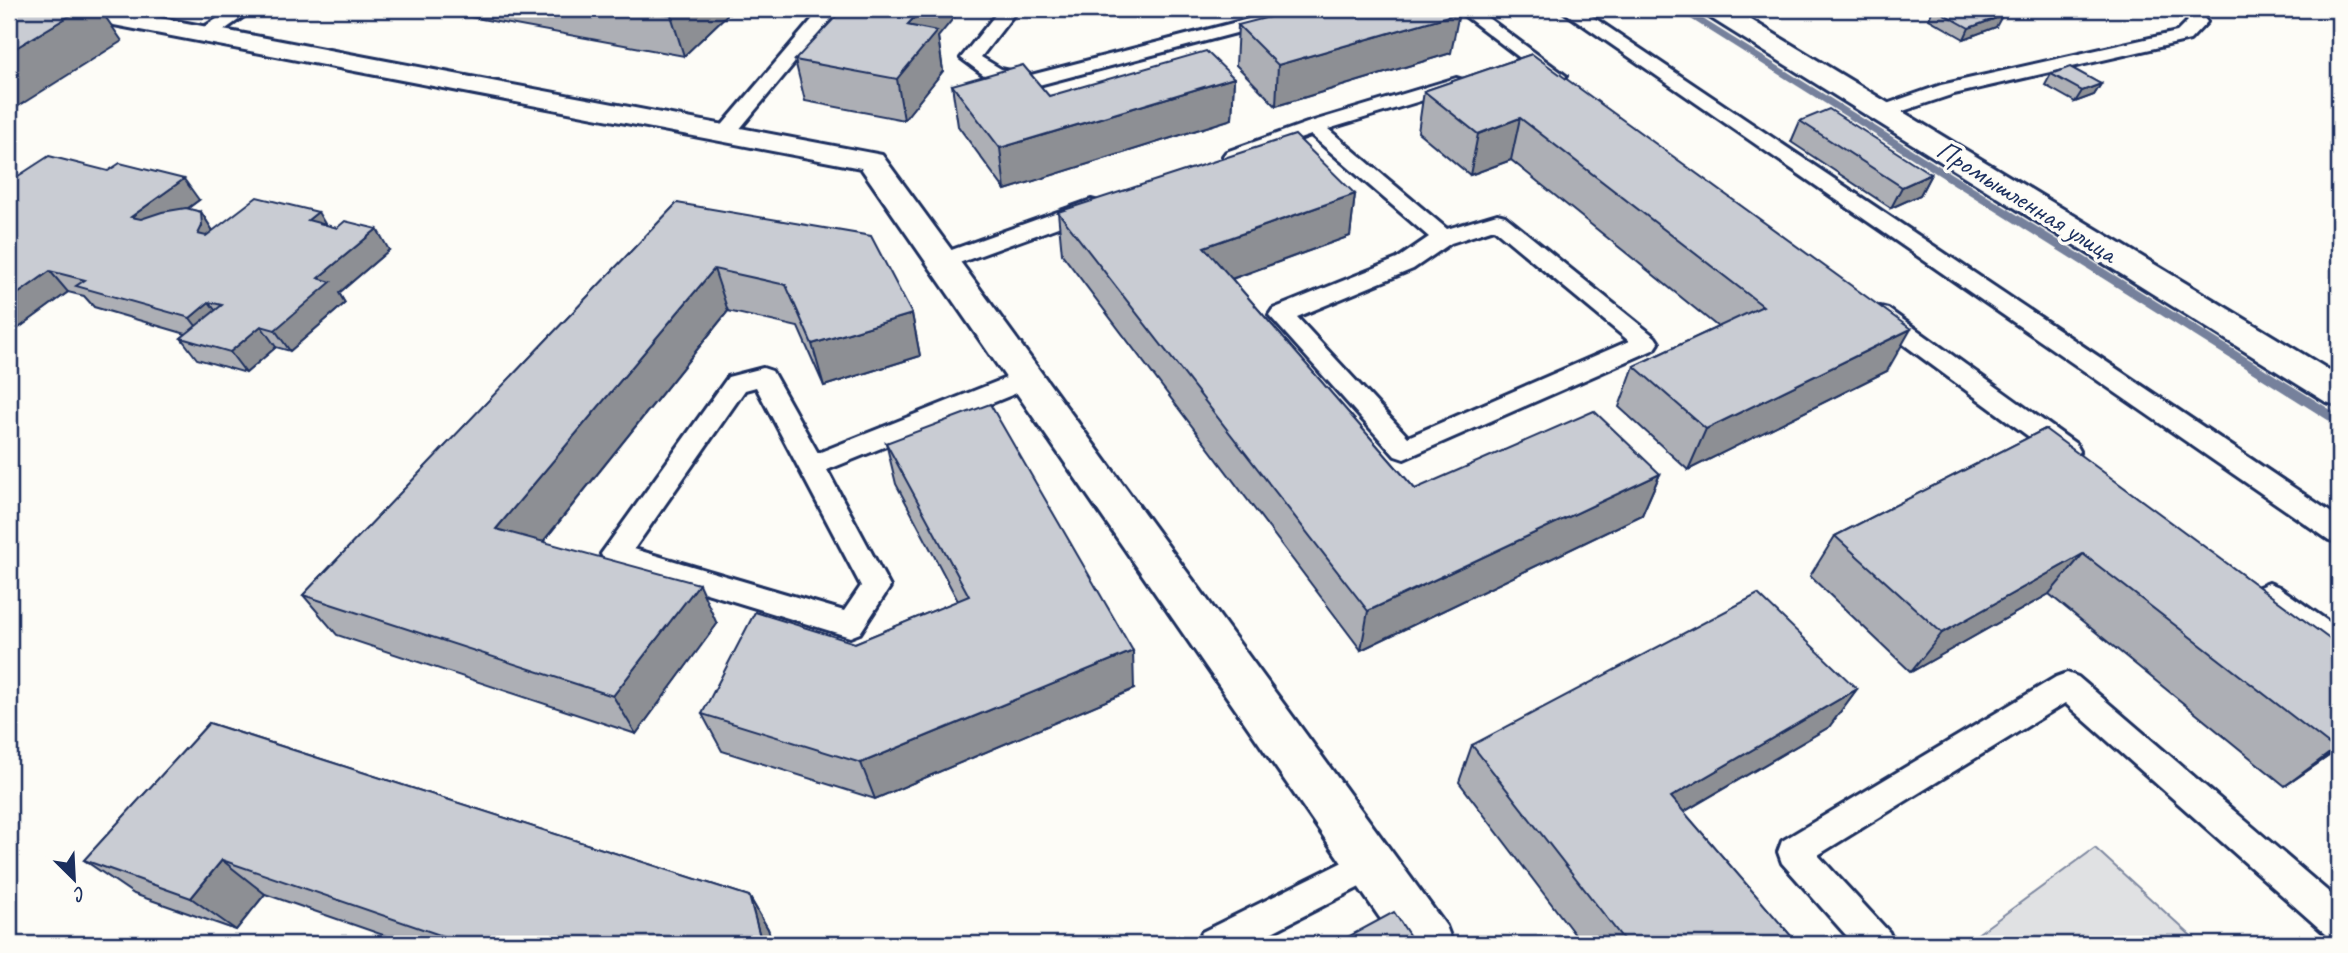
<svg xmlns="http://www.w3.org/2000/svg" width="2348" height="953" viewBox="0 0 2348 953" font-family="Caveat,sans-serif">
	<style>
		.green { fill: #e0e1e3; stroke: #7e88a0; stroke-width: 2 }
		.lines { fill: none; stroke-linecap: round; stroke-linejoin: round }
		.stream { fill: #76819c; fill-rule: evenodd }
		.service-casing { stroke: #1b2f5e; stroke-width: 6 }
		.minor-casing { stroke: #1b2f5e; stroke-width: 6 }
		.service { fill: #fdfcf7; fill-rule: evenodd }
		.minor { fill: #fdfcf7; fill-rule: evenodd }
		.wall { fill: #adafb5; stroke: #1b2f5e; stroke-width: 2 }
		.shaded-wall { fill: #8d8f94; stroke: #1b2f5e; stroke-width: 2 }
		.building { fill: #c9ccd3; stroke: #1b2f5e; stroke-width: 2 }
		.labels { text-anchor: middle; dominant-baseline: central; stroke-width: 7; stroke-linejoin: round; paint-order: stroke }
		.street-label { font-size: 28px; fill: #1b2f5e; stroke: #fdfcf7 }
	</style>
	<rect width="100%" height="100%" fill="#fdfcf7"/>
	<filter id="ink" filterUnits="userSpaceOnUse"><feTurbulence type="fractalNoise" baseFrequency=".0143" numOctaves="2"/><feDisplacementMap in="SourceGraphic" scale="14" xChannelSelector="R" yChannelSelector="G"/><feConvolveMatrix kernelMatrix="1 2 1 2 8 2 1 2 1" color-interpolation-filters="sRGB"/></filter>
	<g filter="url(#ink)">
		<path class="green" d="M2095,848L2200,944H1978L1972,938Z"/>
		<g class="lines">
			<path class="stream" d="M1675,9H1687L2339,415V427Z"/>
			<defs>
				<g id="service">
					<path d="M233,9H254L213,38H199L197,34L199,30Z"/>
					<path d="M821,9H839L733,137H719L716,133L719,129Z"/>
					<path d="M1000,9H1018L981,57L1001,69L1031,75L1268,14L1277,19L1274,23L1031,87L988,78L961,58Z"/>
					<path d="M1456,9H1476L1566,76L1563,80H1549Z"/>
					<path d="M1560,9H1581L2339,518V543L2329,540Z"/>
					<path d="M2179,9H2197L2207,22L2190,40L1954,94L1882,118L1875,116L1872,112L1875,108L1941,85L2177,32L2188,21Z"/>
					<path d="M1456,78L1463,80L1466,84L1463,88L1328,129L1447,229L1497,214L1505,216L1655,337L1659,343L1655,349L1404,459L1395,456L1269,315L1273,309L1397,259L1429,237L1311,135L1233,162L1226,160L1223,156L1226,152L1307,123ZM1494,229L1629,341L1408,437L1297,317L1413,269L1451,243Z"/>
					<path d="M1091,200L1099,202L1102,207L1099,212L948,267L940,269L932,267L929,262L932,257Z"/>
					<path d="M1880,307L1888,309L2076,444L2080,451L2076,458L2067,461L2058,458L1872,321L1868,315L1872,309Z"/>
					<path d="M763,368L772,371L818,453L1016,374L1025,371L1034,374L1037,380L1034,386L827,470L890,587L860,633L850,637L615,565L605,562L601,554L728,377ZM756,387L861,586L844,611L634,549L745,390Z"/>
					<path d="M2269,583L2279,587L2339,629V657L2329,654L2259,603L2255,595L2259,587Z"/>
					<path d="M2067,673L2078,677L2339,901V940L2327,935L2065,703L1818,855L1889,932L1894,944H1854L1782,863L1778,852L1782,841L2056,677Z"/>
					<path d="M1371,848L1383,853L1388,864L1383,875L1249,944H1197L1202,932Z"/>
				</g>
				<g id="minor">
					<path d="M59,9H113L882,155L1446,926L1453,944H1398L861,168L72,17L63,15Z"/>
					<path d="M1702,9H1733L2339,376V406L2326,402L1706,15Z"/>
				</g>
			</defs>
			<use href="#service" class="service-casing"/>
			<use href="#minor" class="minor-casing"/>
			<use href="#service" class="service"/>
			<use href="#minor" class="minor"/>
		</g>
		<g class="wall">
			<path d="M427,9H733L684,56Z"/>
			<path d="M1859,9H1881L1867,14Z"/>
			<path d="M1933,9H1988L1996,27L1964,39L1929,19Z"/>
			<path d="M1238,25L1451,53L1276,106L1236,65Z"/>
			<path d="M938,37L943,71L904,120L805,101L795,60Z"/>
			<path d="M1532,54L1887,371L1688,470L1619,407L1634,366L1718,327L1511,160L1470,175L1418,132L1424,91Z"/>
			<path d="M2051,74L2101,84L2094,95L2075,102L2045,85Z"/>
			<path d="M1234,78L1232,119L1005,190L958,126L952,85L1049,96Z"/>
			<path d="M1800,121L1931,174L1920,195L1891,208L1791,142Z"/>
			<path d="M9,182L199,200L187,209L201,212L213,231L326,225L389,250L339,293L345,303L290,351L276,347L246,373L197,359L181,338L186,334L94,307L84,296L68,292L16,330L9,328Z"/>
			<path d="M1355,194L1350,236L1232,279L1415,489L1660,474L1642,515L1361,650L1062,254L1058,212Z"/>
			<path d="M677,203L912,314L920,356L824,386L798,327L728,311L543,542L717,624L636,734L337,635L303,595Z"/>
			<path d="M2045,429L2339,749L2285,786L2049,594L1911,672L1810,576L1835,536Z"/>
			<path d="M886,443L1134,689L875,799L722,751L702,714L855,643L958,601L896,484Z"/>
			<path d="M1857,689L1829,727L1684,812L1798,944H1582L1459,782L1472,745Z"/>
			<path d="M209,723L749,896L768,929L773,944H409L265,894L236,930L134,894L84,860Z"/>
		</g>
		<g class="shaded-wall">
			<path d="M81,9H100L122,41L9,112V52Z"/>
			<path d="M679,9H733L684,56L671,15Z"/>
			<path d="M922,9H961L938,37L943,71L904,120L897,79L907,25Z"/>
			<path d="M1870,9H1881L1867,14Z"/>
			<path d="M1459,13L1451,53L1276,106L1278,65Z"/>
			<path d="M2002,16L1996,27L1964,39L1969,28Z"/>
			<path d="M1234,78L1232,119L1005,190L1000,148Z"/>
			<path d="M2101,84L2094,95L2075,102L2082,91Z"/>
			<path d="M1520,118L1511,160L1470,175L1478,134Z"/>
			<path d="M1931,174L1920,195L1891,208L1902,187Z"/>
			<path d="M184,179L199,200L147,238L131,217Z"/>
			<path d="M1355,194L1350,236L1203,289L1204,247Z"/>
			<path d="M201,212L215,234L217,247L198,234Z"/>
			<path d="M318,212L331,234L308,220Z"/>
			<path d="M377,229L389,250L339,293L345,303L290,351L275,330L318,278Z"/>
			<path d="M714,269L728,311L521,569L496,529Z"/>
			<path d="M50,271L68,292L16,330L9,322V300Z"/>
			<path d="M209,302L225,323L206,339L190,318Z"/>
			<path d="M912,314L920,356L824,386L812,344Z"/>
			<path d="M261,326L276,347L246,373L230,352Z"/>
			<path d="M1911,329L1887,371L1688,470L1706,429Z"/>
			<path d="M1660,474L1642,515L1361,650L1368,611Z"/>
			<path d="M2083,554L2049,594L1911,672L1942,633Z"/>
			<path d="M699,584L717,624L636,734L613,696Z"/>
			<path d="M1133,651L1134,689L875,799L861,763Z"/>
			<path d="M1857,689L1829,727L1649,832L1671,797Z"/>
			<path d="M2339,746V749L2285,786L2335,749Z"/>
			<path d="M222,860L265,894L236,930L191,898Z"/>
			<path d="M749,896L768,929L773,944H762Z"/>
		</g>
		<g class="building">
			<path d="M9,9H81L9,52Z"/>
			<path d="M634,9H679L671,15Z"/>
			<path d="M843,9H922L907,25L937,31L897,79L795,60Z"/>
			<path d="M1301,9H1453L1459,13L1278,65L1238,25Z"/>
			<path d="M1935,9H1988L2002,16L1969,28Z"/>
			<path d="M1206,51L1234,78L1000,148L952,85L1023,65L1049,96Z"/>
			<path d="M1532,54L1911,329L1706,429L1634,366L1763,306L1520,118L1478,134L1424,91Z"/>
			<path d="M2070,67L2101,84L2082,91L2051,74Z"/>
			<path d="M1829,109L1931,174L1902,187L1800,121Z"/>
			<path d="M1295,135L1355,194L1204,247L1415,489L1594,411L1660,474L1368,611L1058,212Z"/>
			<path d="M49,156L108,171L120,163L184,179L131,217L141,219L162,212L186,208L201,212L202,226L198,234L206,236L257,197L318,212L308,220L337,228L345,221L377,229L318,278L331,282L275,330L261,326L230,352L181,338L222,305L209,302L190,318L76,286L85,280L50,271L9,300V182Z"/>
			<path d="M677,203L871,236L912,314L812,344L786,285L714,269L496,529L699,584L613,696L303,595Z"/>
			<path d="M990,404L1133,651L861,763L702,714L755,612L855,643L969,596L886,443Z"/>
			<path d="M2045,429L2339,646V746L2335,749L2083,554L1942,633L1835,536Z"/>
			<path d="M1758,594L1857,689L1671,797L1798,944H1627L1472,745Z"/>
			<path d="M209,723L749,896L762,944H466L222,860L191,898L84,860Z"/>
			<path d="M1394,912L1415,944H1335Z"/>
		</g>
	</g>
	<g class="labels">
		<g class="street-label">
			<text transform="translate(2027 201) rotate(32)">Промышленная улица</text>
		</g>
	</g>
	<rect width="2348" height="953" fill="none" stroke="#fdfcf7" stroke-width="35"/>
	<rect x="18" y="18" width="2313" height="918" fill="none" stroke="#1b2f5e" stroke-width="2.5" filter="url(#ink)"/>
	<g transform="translate(74 879) rotate(156)" stroke="#fdfcf7" stroke-width="5" paint-order="stroke">
	<path d="M0-5L12 26L0 18L-12 26Z" fill="#1b2f5e"/>
	<text y="-10" font-size="19" font-weight="bold" text-anchor="middle" fill="#1b2f5e">С</text>
	</g>
</svg>
